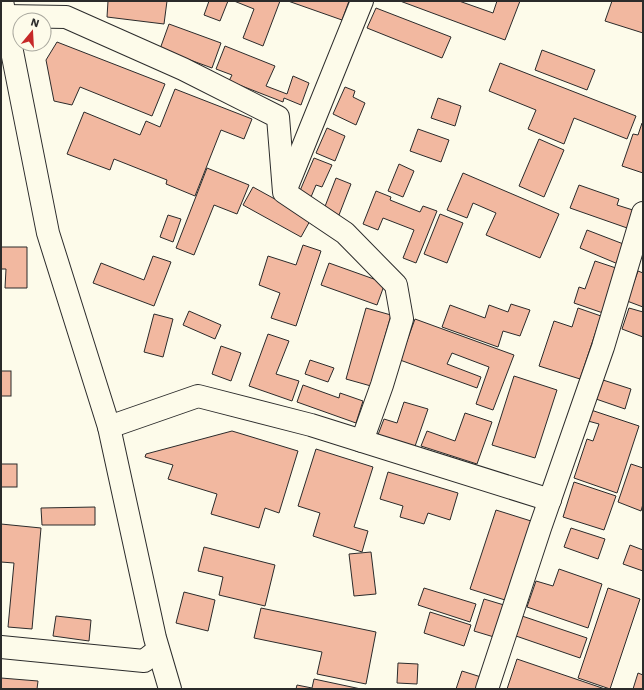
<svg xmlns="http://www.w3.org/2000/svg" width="644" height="690" viewBox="0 0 644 690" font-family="'Work Sans',sans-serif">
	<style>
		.building { fill: #f2b8a0; stroke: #2b2b2b }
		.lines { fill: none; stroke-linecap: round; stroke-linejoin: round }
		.minor-casing { stroke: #2b2b2b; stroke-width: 24 }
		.minor { stroke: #fdfbea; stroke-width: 22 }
	</style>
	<rect width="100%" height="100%" fill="#fdfbea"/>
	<g class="building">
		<path d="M108,1H167L164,24L107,17Z"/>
		<path d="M209,1H228L220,21L204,15Z"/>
		<path d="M234,1H280L263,46L243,38L254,9Z"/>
		<path d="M288,1H349L342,20Z"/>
		<path d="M400,1H459L493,13L497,1H520L505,40Z"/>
		<path d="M612,1H643V33L605,21Z"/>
		<path d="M376,8L451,37L442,58L367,28Z"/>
		<path d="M169,24L221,43L212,68L160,49Z"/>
		<path d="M57,42L165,84L152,116L80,87L72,105L54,101L46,60Z"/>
		<path d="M225,46L275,66L266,86L287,94L293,76L309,83L301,105L284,98L283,102L229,81L232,75L216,69Z"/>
		<path d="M542,50L595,70L587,90L535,70Z"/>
		<path d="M500,63L636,116L627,139L574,118L564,144L528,129L536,110L489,91Z"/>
		<path d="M345,87L355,91L353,97L365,103L356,125L333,114Z"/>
		<path d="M175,89L252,119L244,139L221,130L195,196L166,184L167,180L114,159L110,170L67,154L84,112L140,135L146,121L160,127Z"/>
		<path d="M438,98L461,106L455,126L431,118Z"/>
		<path d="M642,123H643V173L622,166L633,134L638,135Z"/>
		<path d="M327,128L345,136L335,161L316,153Z"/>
		<path d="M418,129L449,140L441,162L410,151Z"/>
		<path d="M539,139L564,150L544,197L519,186Z"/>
		<path d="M314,158L332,165L322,187L316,185L311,197L299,193Z"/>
		<path d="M399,164L414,171L403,197L388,191Z"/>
		<path d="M207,168L249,185L237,214L214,205L194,255L176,248Z"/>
		<path d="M463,173L559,214L540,258L486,235L496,213L473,203L467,218L447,210Z"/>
		<path d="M336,178L351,184L339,215L324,209Z"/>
		<path d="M579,185L619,199L617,205L636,211L630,229L570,208Z"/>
		<path d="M253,187L311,219L301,237L243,205Z"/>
		<path d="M376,191L391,197L390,200L420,212L423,206L437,211L416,263L403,258L414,230L383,218L378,230L363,224Z"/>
		<path d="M440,214L463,223L447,263L424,254Z"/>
		<path d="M168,215L181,219L173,242L160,237Z"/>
		<path d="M587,230L626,245L618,264L580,248Z"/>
		<path d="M303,245L321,251L296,326L271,318L280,293L259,285L268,256L296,265Z"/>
		<path d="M1,247H27V288H5L6,269H1Z"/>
		<path d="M153,256L171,262L154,306L93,283L101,263L144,280Z"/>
		<path d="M595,261L619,269L603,313L574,303L579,287L585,289Z"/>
		<path d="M329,263L385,283L377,305L321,285Z"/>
		<path d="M638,271L643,273V307L627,301Z"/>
		<path d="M511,304L530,310L520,336L503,331L498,347L442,327L450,305L485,318L489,305L508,312Z"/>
		<path d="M366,308L391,315L371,386L346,379Z"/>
		<path d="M578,308L601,316L580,379L539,366L554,321L572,327Z"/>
		<path d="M629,308L643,312V337L622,329Z"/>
		<path d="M189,311L221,325L215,339L183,325Z"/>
		<path d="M154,314L173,319L163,357L144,352Z"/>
		<path d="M415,319L514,355L493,410L476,404L489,367L452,353L447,364L481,377L477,388L400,360Z"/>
		<path d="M268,334L289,341L276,374L299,381L292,401L249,386Z"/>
		<path d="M221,346L241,353L231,381L212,374Z"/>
		<path d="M310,360L334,368L328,382L305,374Z"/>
		<rect x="1" y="371" width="10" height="25"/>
		<path d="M514,376L557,390L535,458L492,445Z"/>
		<path d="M603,380L631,389L625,409L596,399Z"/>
		<path d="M303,385L339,398L340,393L363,401L356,423L297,402Z"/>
		<path d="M404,402L428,409L413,452L376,440L384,419L397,423Z"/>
		<path d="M591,410L639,426L617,493L574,478L587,439L593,441L599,424L588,421Z"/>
		<path d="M465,413L492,422L477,464L421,446L427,431L455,441Z"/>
		<path d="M232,431L298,451L279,513L265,508L259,528L211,514L217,494L168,479L173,465L145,457L146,454Z"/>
		<path d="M316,449L373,467L354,527L368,531L362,552L313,536L320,513L298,506Z"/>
		<rect x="1" y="464" width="16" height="23"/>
		<path d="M631,464L643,468V504L641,511L618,502Z"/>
		<path d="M388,472L458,493L450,520L428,513L424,524L400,517L403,506L380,499Z"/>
		<path d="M574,482L616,496L604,530L563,517Z"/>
		<path d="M95,507V525H42L41,508Z"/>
		<path d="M496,510L531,521L505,600L470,589Z"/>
		<path d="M1,524L41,528L32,629L8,627L14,563L1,562Z"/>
		<path d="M571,528L605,539L598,559L564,547Z"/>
		<path d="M630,545L643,550V571L623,564Z"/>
		<path d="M204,547L275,565L265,606L219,595L223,577L198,571Z"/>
		<path d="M371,552L376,594L354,596L349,554Z"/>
		<path d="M559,569L602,584L588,628L527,607L536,581L553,586Z"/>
		<path d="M424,588L476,604L470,622L418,605Z"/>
		<path d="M608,588L640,599L610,689L578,678Z"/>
		<path d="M184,592L215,600L208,631L176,623Z"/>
		<path d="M484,599L504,605L494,637L474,631Z"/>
		<path d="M261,608L376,632L366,684L317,674L322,652L254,638Z"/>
		<path d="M430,612L471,625L464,646L424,633Z"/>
		<path d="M56,616L91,620L89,641L53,636Z"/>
		<path d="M522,616L587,638L580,658L516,636Z"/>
		<path d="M517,659L605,689H507Z"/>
		<path d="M398,663L418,664L417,684L397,683Z"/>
		<path d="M462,671L481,677L477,689H456Z"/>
		<path d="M638,673L643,675V689H633Z"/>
		<path d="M1,678L38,681L37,689H1Z"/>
		<path d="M314,679L361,689H296L297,685L312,688Z"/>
	</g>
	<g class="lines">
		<defs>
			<g id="minor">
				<path d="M2,1L48,233L109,427L155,638L170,689"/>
				<path d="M5,16L66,17L183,69L278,117L284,192L345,233L396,285L402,319L382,385L362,441"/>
				<path d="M286,189L362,1"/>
				<path d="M109,427L198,396L311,425L550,500"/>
				<path d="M1,647L144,661L158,650"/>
				<path d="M487,689L540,528L603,347L643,213"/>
			</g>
		</defs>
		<use href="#minor" class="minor-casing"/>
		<use href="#minor" class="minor"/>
	</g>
	<rect width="644" height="690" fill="none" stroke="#2b2b2b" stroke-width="4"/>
	<g transform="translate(32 32) rotate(18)"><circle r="19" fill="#fdfbea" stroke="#a9a89e"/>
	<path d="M0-3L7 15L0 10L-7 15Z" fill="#c62828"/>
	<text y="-6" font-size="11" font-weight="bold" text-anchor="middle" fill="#2b2b2b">N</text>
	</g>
</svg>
